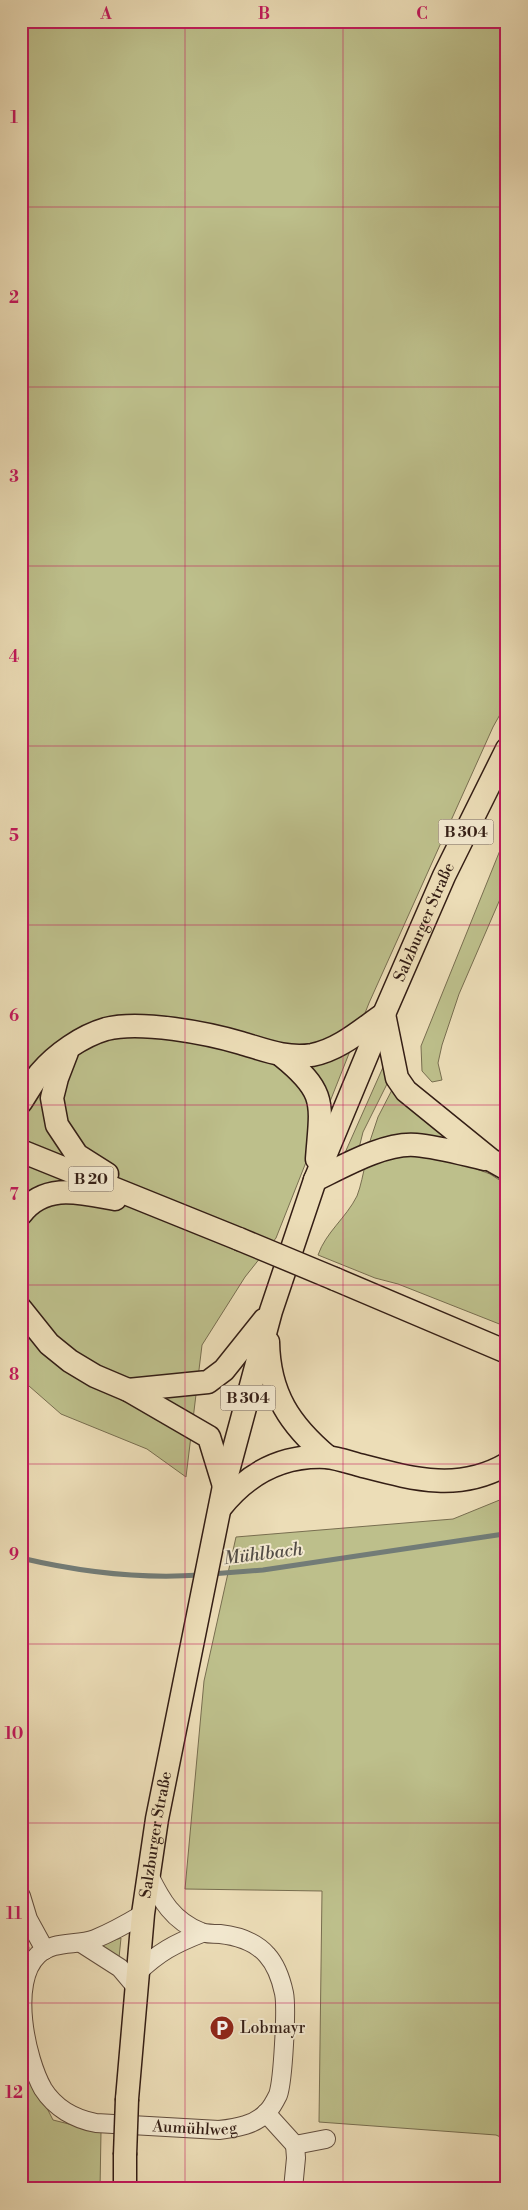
<svg xmlns="http://www.w3.org/2000/svg" width="528" height="2210" viewBox="0 0 528 2210" font-family="'Libre Bodoni',serif">
	<style>
		.green { fill: #bdbf8b; stroke: #786e50 }
		.lines { fill: none; stroke-linecap: round; stroke-linejoin: round }
		.stream { stroke: #727c77; stroke-width: 5 }
		.minor-casing { stroke: #624e3e; stroke-width: 20 }
		.major-casing { stroke: #341e15; stroke-width: 25 }
		.minor { stroke: #f3e9d0; stroke-width: 18 }
		.major { stroke: #ecddb7; stroke-width: 22 }
		.major-bridge-casing { stroke: #341e15; stroke-width: 25; stroke-linecap: butt }
		.major-bridge { stroke: #ecddb7; stroke-width: 22 }
		.grid { fill: none; stroke: #c2185b; stroke-width: 1; stroke-opacity: 0.55 }
		.labels { text-anchor: middle; dominant-baseline: central; stroke-width: 4; stroke-linejoin: round; paint-order: stroke }
		.shield { fill: #f3e9d0; stroke: #6d5b4d; stroke-width: 1 }
		.shield-label { font-size: 15px; font-weight: bold; fill: #341e15 }
		.street-label { font-size: 16px; fill: #341e15; stroke: #f3e9d0 }
		.poi-label { font-size: 16px; fill: #341e15; stroke: #f3e9d0; text-anchor: start }
		.water-label { font-size: 18px; font-style: italic; fill: #534d46; stroke: #f3e9d0 }
		.neatline { fill: none; stroke: #c2185b; stroke-width: 2 }
		.grid-label { font-size: 16px; text-anchor: middle; font-weight: bold; fill: #c2185b }
	</style>
	<rect width="100%" height="100%" fill="#ecddb7"/>
	<filter id="stains"><feTurbulence type="fractalNoise" baseFrequency=".004" numOctaves="4"/><feColorMatrix values="0 0 0 0 .2 0 0 0 0 .09 0 0 0 0 .02 0 0 0 .5 -.17"/></filter>
	<radialGradient id="worn" r=".72"><stop offset=".6" stop-color="#630" stop-opacity="0"/><stop offset="1" stop-color="#630" stop-opacity=".3"/></radialGradient>
	<g class="green">
		<path d="M21,21H507V702L493,727L369,1003L276,1238L245,1277L202,1345L186,1477L147,1449L61,1414L21,1379Z"/>
		<path d="M507,833V883L459,994L442,1045L438,1063L442,1080L432,1082L422,1071L421,1046Z"/>
		<path d="M384,1065L390,1078L363,1132L359,1148L344,1155Z"/>
		<path d="M394,1086L454,1142L369,1144L378,1117Z"/>
		<path d="M391,1155L447,1158L490,1174L507,1185V1327L398,1284L375,1278L318,1255C326,1232 346,1218 357,1196C361,1186 363,1173 366,1162Z"/>
		<path d="M507,1497V2140L496,2135L319,2122L322,1891L185,1889L204,1681L236,1537L453,1519Z"/>
		<path d="M21,1921L29,1948L21,1984Z"/>
		<path d="M121,1938L119,1958L100,1945Z"/>
		<path d="M21,2037L25,2065L53,2120L101,2132L100,2189H21Z"/>
	</g>
	<g class="lines">
		<g class="stream">
			<path d="M21,1558C80,1572 141,1579 200,1575"/>
			<path d="M211,1574L263,1570L504,1534L507,1537"/>
		</g>
		<defs>
			<g id="minor">
				<path d="M21,1896L28,1919L45,1950"/>
				<path id="s1" d="M143,1914C128,1923 112,1932 95,1939C77,1946 53,1940 38,1955C9,1982 26,2059 43,2089C55,2108 75,2119 96,2123L219,2130C236,2128 256,2125 268,2111C272,2107 275,2101 278,2095C283,2081 287,2008 284,1993C281,1979 277,1966 267,1955C255,1941 238,1936 220,1934C214,1934 207,1934 201,1932C173,1921 161,1900 149,1875"/>
				<path d="M81,1943L120,1968L136,1987"/>
				<path d="M137,1973C159,1952 174,1944 202,1933"/>
				<path d="M266,2113L295,2145L326,2139"/>
				<path d="M293,2189L296,2158L295,2145"/>
			</g>
			<g id="major">
				<path d="M384,1014L397,1078L406,1091L491,1160L507,1169"/>
				<path d="M67,1052L57,1078L52,1098L57,1125L77,1155L107,1174"/>
				<path d="M282,1056C328,1093 321,1104 317,1159"/>
				<path d="M21,1102C27,1093 33,1082 40,1073C56,1054 82,1036 106,1029C140,1020 207,1033 241,1043C265,1050 286,1059 312,1055C339,1050 361,1030 384,1014"/>
				<path d="M21,1151L239,1239"/>
				<path d="M315,1180C342,1167 385,1142 416,1145C439,1147 463,1154 485,1159"/>
				<path d="M21,1214C45,1182 82,1193 115,1199"/>
				<path d="M335,1279L507,1352"/>
				<path d="M21,1309L49,1344L70,1361L95,1376L128,1390L209,1437L224,1486"/>
				<path d="M268,1342C269,1394 290,1425 328,1457"/>
				<path d="M128,1390L208,1382L224,1370L264,1320"/>
				<path d="M221,1507C248,1473 282,1455 326,1457C338,1458 351,1463 363,1466C413,1479 459,1492 507,1464"/>
				<path id="s2" d="M127,2099L143,1914L157,1819L224,1486L271,1311L315,1180L384,1014L444,876L507,749"/>
				<path d="M125,2189V2155"/>
			</g>
		</defs>
		<use href="#minor" class="minor-casing"/>
		<use href="#major" class="major-casing"/>
		<use href="#minor" class="minor"/>
		<use href="#major" class="major"/>
		<defs>
			<g id="major-bridge">
				<path d="M239,1239L335,1279"/>
				<path d="M125,2155L127,2099"/>
			</g>
		</defs>
		<use href="#major-bridge" class="major-bridge-casing"/>
		<use href="#major-bridge" class="major-bridge"/>
	</g>
	<path class="grid" d="M185,21V2189M343,21V2189M21,207H507M21,387H507M21,566H507M21,746H507M21,925H507M21,1105H507M21,1285H507M21,1464H507M21,1644H507M21,1823H507M21,2003H507"/>
	<defs>
		<symbol id="parking-disc" viewBox="-11 -11 22 22"><circle r="9.5" fill="#8f2418" stroke="#f3e9d0"/><path d="M-3.5-5.5H1a3.5 3.5 0 0 1 0 7H-1V5.5H-3.5ZM-1-3.4V-.6H.8a1.4 1.4 0 0 0 0-2.8Z" fill="#fff"/></symbol>
	</defs>
	<g fill-rule="evenodd">
		<use href="#parking-disc" x="208" y="2014" width="28" height="28"/>
	</g>
	<g class="labels">
		<g class="shield">
			<rect x="438.5" y="819.5" width="55" height="25" rx="4"/>
			<rect x="68.5" y="1166.5" width="45" height="25" rx="4"/>
			<rect x="220.5" y="1385.5" width="55" height="25" rx="4"/>
		</g>
		<g class="shield-label">
			<text x="466" y="832">B 304</text>
			<text x="91" y="1179">B 20</text>
			<text x="248" y="1398">B 304</text>
		</g>
		<g class="street-label">
			<text stroke="none"><textPath href="#s2" startOffset="1221">Salzburger Straße</textPath></text>
			<text stroke="none"><textPath href="#s2" startOffset="266">Salzburger Straße</textPath></text>
			<text stroke="none"><textPath href="#s1" startOffset="419">Aumühlweg</textPath></text>
		</g>
		<g class="poi-label">
			<text x="240" y="2028">Lobmayr</text>
		</g>
		<g class="water-label">
			<text transform="translate(263 1554) rotate(-7)">Mühlbach</text>
		</g>
	</g>
	<rect width="528" height="2210" fill="none" stroke="#ecddb7" stroke-width="55"/>
	<rect x="28" y="28" width="472" height="2154" class="neatline"/>
	<g class="grid-label">
		<text x="106" y="19">A</text>
		<text x="264" y="19">B</text>
		<text x="422" y="19">C</text>
		<text x="14" y="123">1</text>
		<text x="14" y="303">2</text>
		<text x="14" y="482">3</text>
		<text x="14" y="662">4</text>
		<text x="14" y="841">5</text>
		<text x="14" y="1021">6</text>
		<text x="14" y="1200">7</text>
		<text x="14" y="1380">8</text>
		<text x="14" y="1560">9</text>
		<text x="14" y="1739">10</text>
		<text x="14" y="1919">11</text>
		<text x="14" y="2098">12</text>
	</g>
	<rect width="100%" height="100%" filter="url(#stains)"/>
	<rect width="100%" height="100%" fill="url(#worn)"/>
</svg>
